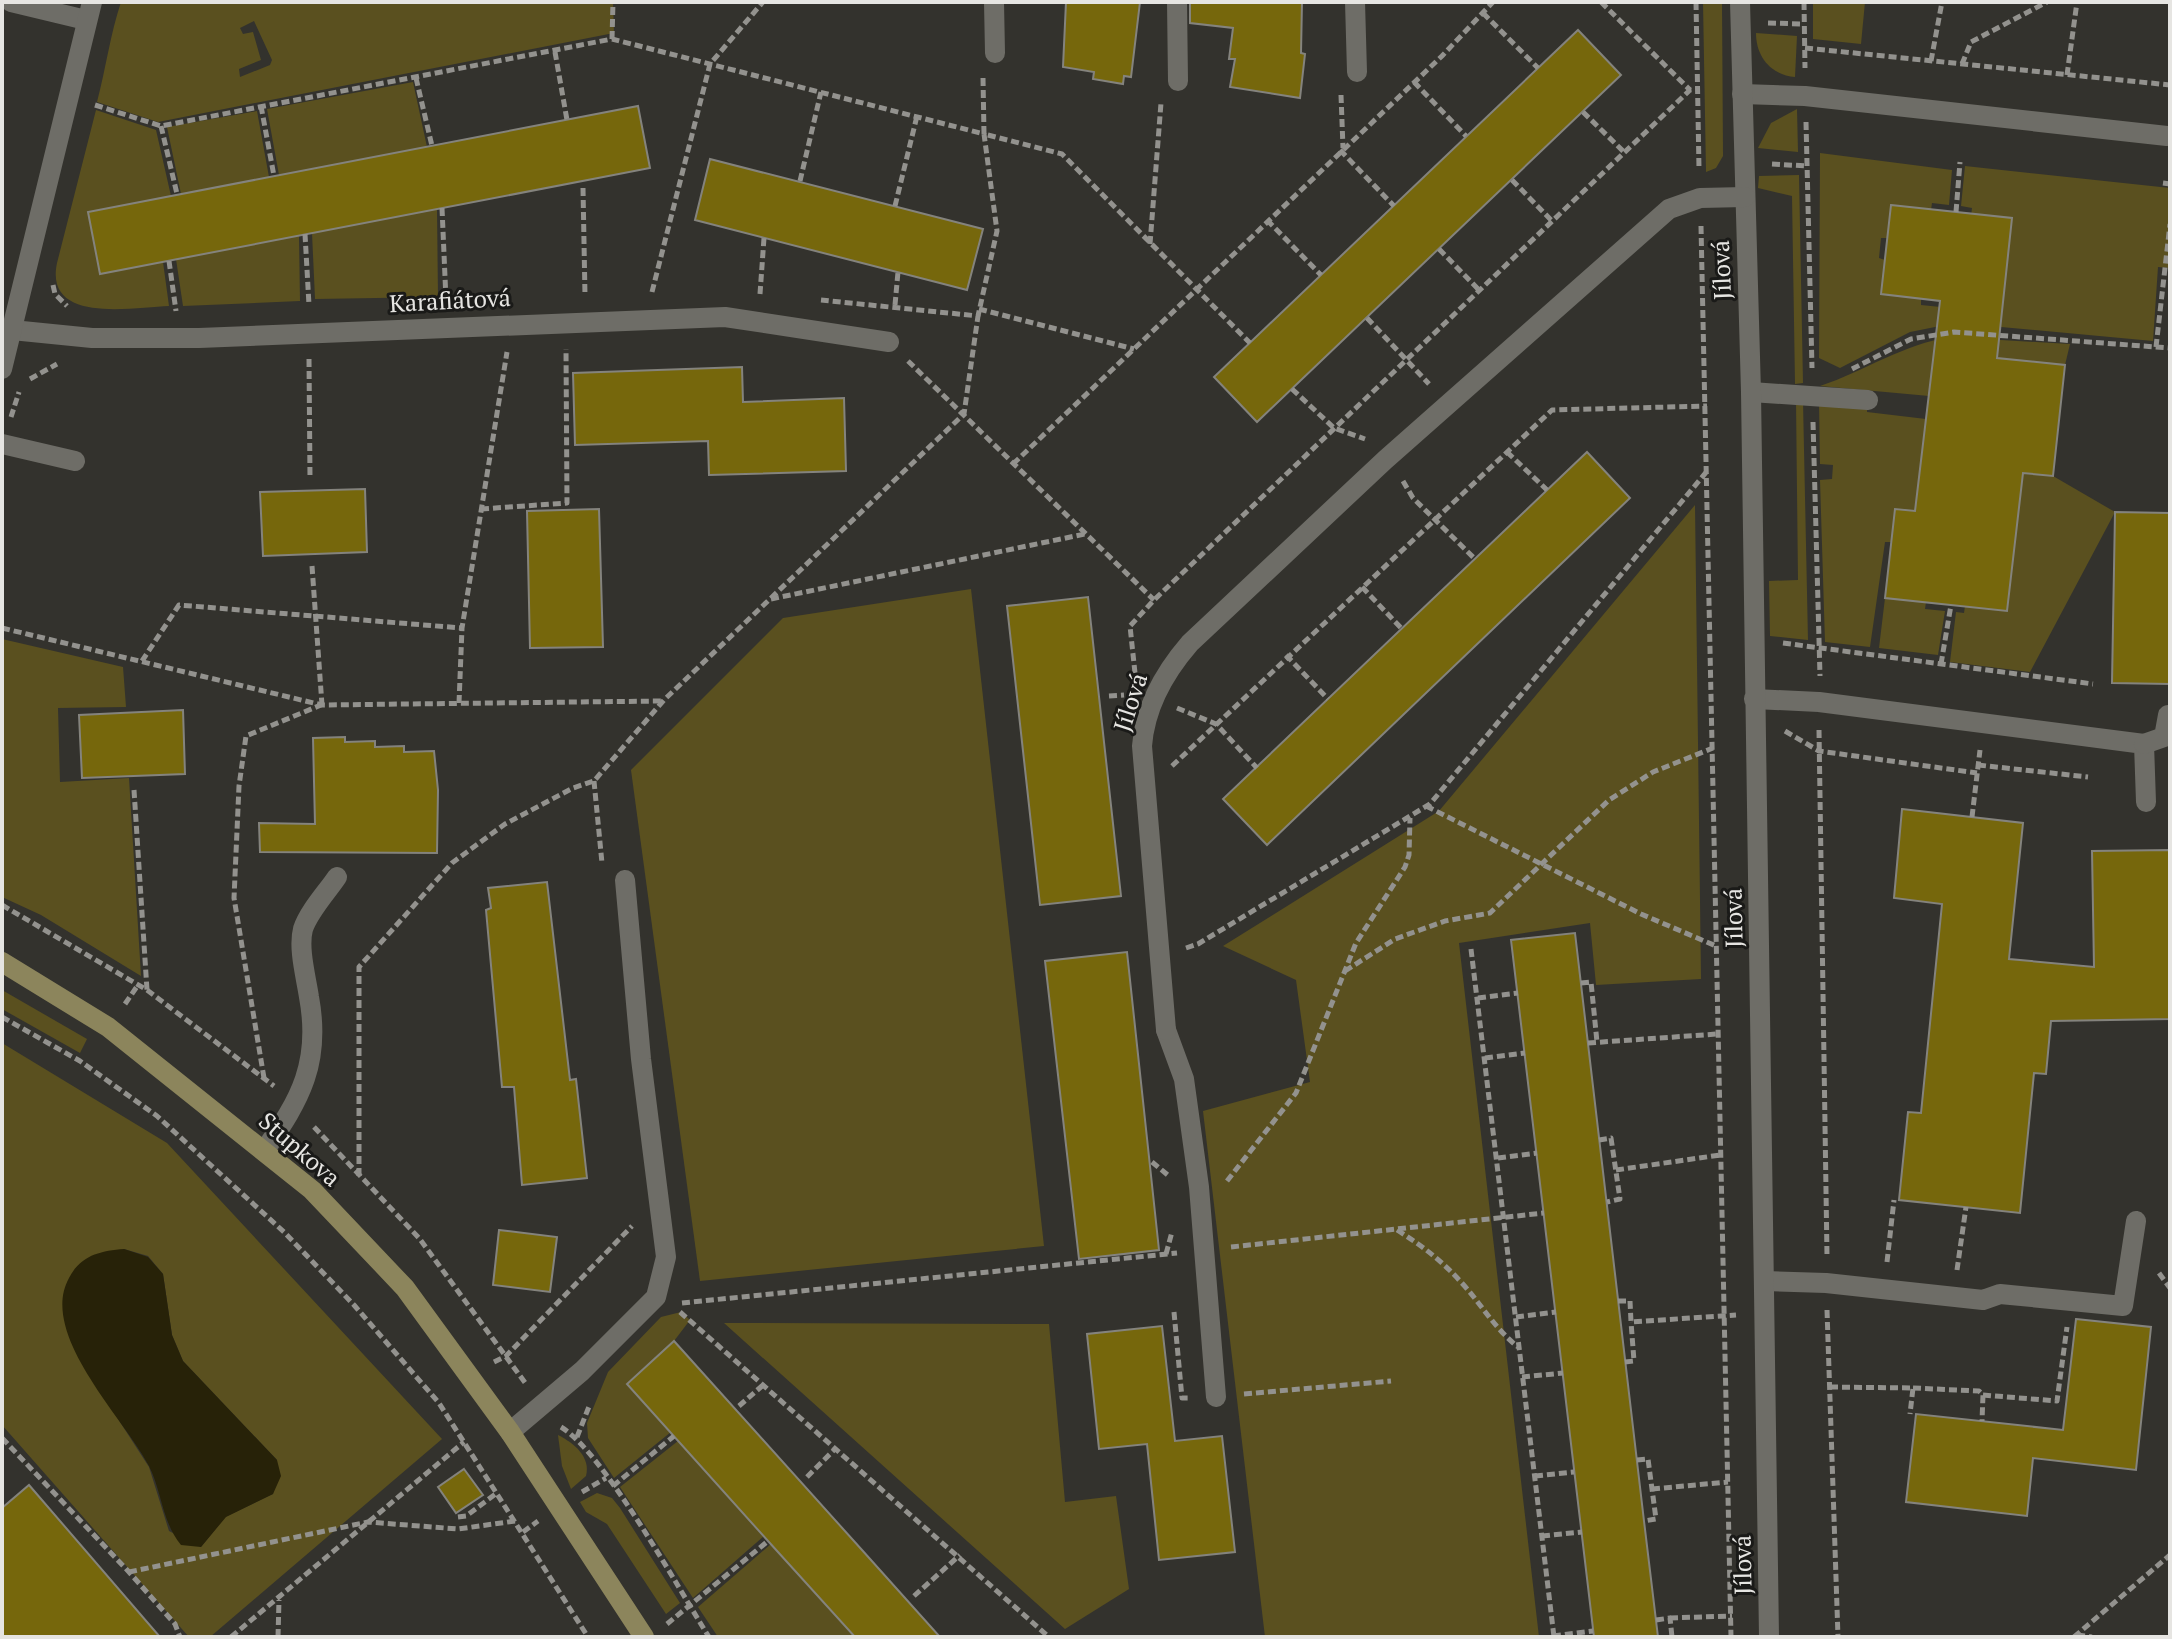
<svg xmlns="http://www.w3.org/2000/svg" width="2172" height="1639" viewBox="0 0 2172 1639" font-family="'PT Serif',serif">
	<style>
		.green { fill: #5a501f; fill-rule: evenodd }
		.water { fill: #272208 }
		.building { fill: #76670c; stroke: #84837d; stroke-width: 2 }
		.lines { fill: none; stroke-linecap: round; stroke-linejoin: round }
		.path { stroke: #93928e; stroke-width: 5; stroke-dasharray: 8 4; stroke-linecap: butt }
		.lane { stroke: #6e6d67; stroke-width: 20 }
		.street { stroke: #6e6d67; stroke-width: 20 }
		.secondary { stroke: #8c855c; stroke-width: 20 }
		.labels { text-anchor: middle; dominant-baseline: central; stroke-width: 6; stroke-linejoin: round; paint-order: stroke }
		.street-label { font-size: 24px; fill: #e6e5e2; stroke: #1a1a18 }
	</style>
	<rect width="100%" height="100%" fill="#33322d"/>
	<g class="green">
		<path d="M121,2H613L614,33L158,122L97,102C106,68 110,35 121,2ZM254,21L272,60L270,65L240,77L239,69L261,60L253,32L243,34L240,28Z"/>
		<path d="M1703,2H1722L1723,156L1716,168L1706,172Z"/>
		<path d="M1813,2H1865L1861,44L1813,39Z"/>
		<path d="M1756,33L1797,36L1795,77C1771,75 1756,57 1756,33Z"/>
		<path d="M413,82L427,147L279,175L267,109Z"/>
		<path d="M1797,109L1798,152L1758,148L1771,123Z"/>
		<path d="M96,110L156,130L171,196L88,212L100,274L163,262L169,306C134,307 44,325 57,263Z"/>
		<path d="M257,111L269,177L181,194L167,127Z"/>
		<path d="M1820,153L1952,170L1949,205L1932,203L1931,210L1891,206L1887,238H1881L1879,258L1885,260L1882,294L1921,299V305L1960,309L1972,208L1961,206L1965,166L2170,188V268L2158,267L2153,341L1990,326H1940L1910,332L1840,368L1819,358Z"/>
		<path d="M1799,175L1803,383L1795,384L1792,196L1758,188L1759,176Z"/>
		<path d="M437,209L438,297L315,299L312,233Z"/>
		<path d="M299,236L300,301L183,306L176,259Z"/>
		<path d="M1951,337L2070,344L2065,365L1934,351L1929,396L1820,386C1865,371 1903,344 1951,337Z"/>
		<path d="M1796,401H1803L1808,640L1770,636L1769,581L1798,580Z"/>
		<path d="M1819,401L1867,406V412L1926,419L1922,461L2053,476L2115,512L2030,672L1950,662L1956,612L1964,613L1965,606L2007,611L1936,514L1895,509L1891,542H1885L1870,647L1825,642L1820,480L1832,479L1833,465L1820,464Z"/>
		<path d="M1695,505L1701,979L1596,985L1590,923L1459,943L1539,1637H1265L1203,1111L1310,1082L1296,980L1223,946L1439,811Z"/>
		<path d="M971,589L1044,1246L700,1281L631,770L783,618Z"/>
		<path d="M1885,598L1926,602L1925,609L1945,611L1938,655L1879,648Z"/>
		<path d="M2,639L123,667L126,707L58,708L60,782L129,778L141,976L41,915L2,897Z"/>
		<path d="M2,990L87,1039L80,1053L2,1009Z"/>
		<path d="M2,1043L167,1143L442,1439L210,1637H189L2,1425ZM124,1249L148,1256L163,1274L172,1335L183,1361L277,1460L273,1494L225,1517L201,1547L169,1531L149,1467L82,1363Z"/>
		<path d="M681,1312L690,1320L674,1341L627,1384L671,1432L614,1478L588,1438L587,1423L608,1372L661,1317Z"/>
		<path d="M724,1323L1049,1324L1065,1502L1116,1496L1129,1589L1065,1629Z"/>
		<path d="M558,1435C574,1443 591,1457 586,1476L571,1489L562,1466Z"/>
		<path d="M678,1441L764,1536L693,1598L620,1487Z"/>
		<path d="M597,1493L612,1498L620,1508L680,1603L666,1614L607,1524L586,1512L580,1502Z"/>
		<path d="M771,1544L855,1637H718L698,1607Z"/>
	</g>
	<path class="water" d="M124,1249L148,1257L163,1274L172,1335L183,1361L277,1460L281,1476L273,1494L226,1517L201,1547L181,1545C162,1522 162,1492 149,1466C124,1418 38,1334 69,1278C81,1255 100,1251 124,1249Z"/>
	<g class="building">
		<path d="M1066,2H1140L1131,77L1124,76L1123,84L1093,79L1094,72L1063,67Z"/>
		<path d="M1190,2H1302L1301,53L1305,54L1300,98L1230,87L1235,59H1229L1233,28L1190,23Z"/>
		<path d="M1578,30L1621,75L1257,422L1214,377Z"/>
		<path d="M638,106L650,168L100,274L88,212Z"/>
		<path d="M710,159L983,229L967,290L695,220Z"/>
		<path d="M1891,205L2012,218L1997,358L2065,365L2053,476L2023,473L2007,611L1885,598L1895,509L1915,511L1940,301L1881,294Z"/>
		<path d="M742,367L743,402L844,398L846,471L709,475L708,441L575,445L573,373Z"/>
		<path d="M1587,452L1630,498L1267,845L1223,799Z"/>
		<path d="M365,489L367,552L263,556L260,492Z"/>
		<path d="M599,509L603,647L530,648L527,511Z"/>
		<path d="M2115,512L2170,513V684L2112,683Z"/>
		<path d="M1088,597L1121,896L1040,905L1007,606Z"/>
		<path d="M183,710L185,774L82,778L79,715Z"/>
		<path d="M345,737V742L375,741V747L404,746V752L434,751L438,790L437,853L260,852L259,823L315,824L313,738Z"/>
		<path d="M1902,809L2023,823L2009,959L2094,967L2092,851L2170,850V1019L2051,1021L2046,1074L2034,1073L2020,1213L1899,1200L1908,1112L1921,1113L1942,904L1894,898Z"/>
		<path d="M547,882L570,1080L576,1079L587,1178L522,1185L514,1087H502L486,910L491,908L488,888Z"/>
		<path d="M1575,933L1644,1521L1658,1637H1594L1511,940Z"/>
		<path d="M1127,952L1159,1250L1079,1259L1045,961Z"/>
		<path d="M499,1230L557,1237L550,1292L493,1285Z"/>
		<path d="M2076,1319L2151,1327L2136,1470L2033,1458L2027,1516L1906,1502L1916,1414L2063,1430Z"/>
		<path d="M1162,1326L1175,1441L1222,1436L1235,1552L1159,1560L1147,1444L1099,1449L1087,1334Z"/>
		<path d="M674,1341L862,1550L940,1637H855L768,1541L627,1384Z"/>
		<path d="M464,1469L483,1495L456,1513L438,1487Z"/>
		<path d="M29,1485L160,1637H2V1508Z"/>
	</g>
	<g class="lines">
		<g class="path">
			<path d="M1601,2L1690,90"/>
			<path d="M1696,2L1699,169"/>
			<path d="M1804,2L1805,68"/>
			<path d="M1483,13L1538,68"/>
			<path d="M1768,23L1804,24"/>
			<path d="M612,39L613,2"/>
			<path d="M1805,48L2170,85"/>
			<path d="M555,52L567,120"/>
			<path d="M1931,61L1942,2"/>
			<path d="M1962,64L1971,42L2047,2"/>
			<path d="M2067,75L2077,2"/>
			<path d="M416,78L432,146"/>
			<path d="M983,78L984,134L1062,154L1250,343"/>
			<path d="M1414,82L1466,136"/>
			<path d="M1341,95L1343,148"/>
			<path d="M95,105L161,126L612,39L984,134L997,231L978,316"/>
			<path d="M261,106L274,176"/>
			<path d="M1583,112L1624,152"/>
			<path d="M1806,122L1812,368"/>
			<path d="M161,126L177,194"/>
			<path d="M1340,150L1394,206"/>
			<path d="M1772,164L1807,166"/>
			<path d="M1512,180L1551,220"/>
			<path d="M800,181L821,92"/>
			<path d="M2163,183L2170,184"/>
			<path d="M583,188L585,296"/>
			<path d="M895,206L917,116"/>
			<path d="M442,208L446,300"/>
			<path d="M1956,212L1960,162"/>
			<path d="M1267,220L1321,275"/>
			<path d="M1701,226L1731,1637"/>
			<path d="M305,234L309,305"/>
			<path d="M1150,244L1161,103"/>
			<path d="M1439,249L1478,289"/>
			<path d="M169,261L176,311"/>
			<path d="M53,285L55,294L67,306"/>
			<path d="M652,292L710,64L763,2"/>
			<path d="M760,294L764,238"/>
			<path d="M895,305L898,272"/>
			<path d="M979,309L1134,349"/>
			<path d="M1367,318L1429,384"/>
			<path d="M2156,347L2170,224"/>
			<path d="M309,359L310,478"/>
			<path d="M908,361L1154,600"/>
			<path d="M1852,369L1911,339L1954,332L2170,348"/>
			<path d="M30,379L57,364"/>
			<path d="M1292,389L1334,428L1365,439"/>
			<path d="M11,417L19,392"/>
			<path d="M1813,422L1820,676"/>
			<path d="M1507,452L1547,490"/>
			<path d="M1013,464L1442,56L1493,2"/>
			<path d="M1403,481L1413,498L1475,559"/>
			<path d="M481,509L567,503L566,349"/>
			<path d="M312,566L322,705"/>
			<path d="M1362,587L1402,629"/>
			<path d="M771,599L1085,534"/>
			<path d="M2,628L322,705L663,701"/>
			<path d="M1783,643L2093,684"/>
			<path d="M1286,655L1328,699"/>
			<path d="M142,661L179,605L461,628"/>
			<path d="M1941,664L1951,605"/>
			<path d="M1135,673L1130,626L1154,600L1690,90L1698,89"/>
			<path d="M1109,696L1124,695"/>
			<path d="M459,703L462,628L507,352"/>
			<path d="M1177,708L1216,724L1257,768"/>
			<path d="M1819,730L1827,1256"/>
			<path d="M1785,731L1819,751L1977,773"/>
			<path d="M1978,765L2088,777"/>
			<path d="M1172,766L1552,410L1707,406"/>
			<path d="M594,781L602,863"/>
			<path d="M134,790L147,990"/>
			<path d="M1426,806L1641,914L1716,946"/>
			<path d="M1972,817L1980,750"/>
			<path d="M2,905L147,990L274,1086"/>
			<path d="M1186,948L1198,944L1430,804L1708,470"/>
			<path d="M1471,949L1554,1637"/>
			<path d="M1345,971L1395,939L1445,921L1490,913L1609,800L1653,772L1713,748"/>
			<path d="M1581,983L1591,982L1597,1042"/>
			<path d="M1478,998L1518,993"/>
			<path d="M125,1004L138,985"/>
			<path d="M2,1017L80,1061L157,1116L284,1232L354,1305L439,1403L588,1637"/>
			<path d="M1588,1043L1717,1034"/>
			<path d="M1485,1058L1525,1053"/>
			<path d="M264,1078L234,898L239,786L246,736L321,705"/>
			<path d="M314,1127L419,1238L526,1384"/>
			<path d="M1599,1140L1611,1138L1620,1199L1607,1202"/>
			<path d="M1498,1158L1537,1153"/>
			<path d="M1152,1162L1169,1176"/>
			<path d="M1616,1170L1720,1155"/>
			<path d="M359,1176V967L452,863L505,824L573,788L594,781L664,700L964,414L978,316L821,300"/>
			<path d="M1227,1181L1296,1093L1356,943L1405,867L1409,855L1410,818"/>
			<path d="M1397,1230C1421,1245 1441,1260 1460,1281C1481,1303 1493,1327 1518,1347"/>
			<path d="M1231,1247L1544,1213"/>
			<path d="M1166,1254L1172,1232"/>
			<path d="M1887,1262L1894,1200"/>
			<path d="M1957,1270L1966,1207"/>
			<path d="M2159,1273L2170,1288"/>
			<path d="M1618,1301H1630L1631,1322L1736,1315"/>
			<path d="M682,1303L1177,1253"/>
			<path d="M1827,1310L1838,1637"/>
			<path d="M680,1312L1049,1637"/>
			<path d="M1174,1312L1182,1398H1190"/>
			<path d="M1516,1317L1556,1312"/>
			<path d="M494,1362L506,1356L632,1226"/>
			<path d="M1625,1362L1634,1361L1631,1322"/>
			<path d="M1522,1377L1563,1373"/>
			<path d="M1830,1387L1913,1388L1910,1414"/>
			<path d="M1913,1388L1979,1391L1983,1395L1982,1421"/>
			<path d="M1244,1394L1391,1381"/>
			<path d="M1983,1395L2057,1401L2067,1327"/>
			<path d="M739,1406L762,1386"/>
			<path d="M561,1427C604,1453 678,1588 709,1637"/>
			<path d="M577,1437L590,1404"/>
			<path d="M2,1438L129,1572L175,1624L180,1637"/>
			<path d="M1637,1460L1648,1459L1656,1519L1644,1521"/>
			<path d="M1535,1476L1574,1472"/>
			<path d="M807,1477L835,1449"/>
			<path d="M613,1486L674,1436"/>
			<path d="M1652,1489L1728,1482"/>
			<path d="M582,1492L606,1478"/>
			<path d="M458,1517L466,1516L497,1493"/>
			<path d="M523,1532L538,1521"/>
			<path d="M1542,1536L1582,1532"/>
			<path d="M129,1572L368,1522L458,1529L515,1521"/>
			<path d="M914,1596L960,1555"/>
			<path d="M1670,1618L1732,1616"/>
			<path d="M1656,1620L1670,1618L1672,1637"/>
			<path d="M667,1624L768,1541"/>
			<path d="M2077,1635L2092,1637"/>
			<path d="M1553,1636L1593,1631"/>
			<path d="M231,1637L464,1442"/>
			<path d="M278,1637L279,1600"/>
			<path d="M2074,1637L2170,1555"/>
		</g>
		<g class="lane">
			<path d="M1742,94L1805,96L2167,136"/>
			<path d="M1751,392L1868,400"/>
			<path d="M2,444L75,461"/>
			<path d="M1754,699L1819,702L2144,744L2146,802"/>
			<path d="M2144,744L2164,737L2168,715"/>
			<path d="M1166,1030L1184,1079L1199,1187L1216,1397"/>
			<path d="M264,1151C301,1099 321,1062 309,997C306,977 298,948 303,929C309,911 327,892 337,877"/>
			<path d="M1765,1281L1826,1283L1983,1300L2000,1294L2123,1306L2136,1221"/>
		</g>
		<g class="street">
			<path d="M11,2L86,20"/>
			<path d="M994,2L995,53"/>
			<path d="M1177,2L1178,81"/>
			<path d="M1355,2L1357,72"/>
			<path d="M1740,2L1751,392L1769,1637"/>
			<path d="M12,330L92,338H199L725,317L889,342"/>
			<path d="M2,369L92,2"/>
			<path d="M1166,1030L1142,746C1145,706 1164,673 1190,643L1385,460L1669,209L1700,198L1745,197"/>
			<path d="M510,1432L582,1371L656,1297L666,1257L641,1059L625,880"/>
		</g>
		<path class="secondary" d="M2,962L108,1027L312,1190L405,1288L510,1432L644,1637"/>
	</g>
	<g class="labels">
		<g class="street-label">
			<text transform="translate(1721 270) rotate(-92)">Jílová</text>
			<text transform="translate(450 300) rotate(-3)">Karafiátová</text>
			<text transform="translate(1130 702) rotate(-72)">Jílová</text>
			<text transform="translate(1733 918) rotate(-91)">Jílová</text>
			<text transform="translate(300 1149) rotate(41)">Stupkova</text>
			<text transform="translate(1742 1565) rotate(-91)">Jílová</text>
		</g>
	</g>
	<rect width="2172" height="1639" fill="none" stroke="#e6e5e2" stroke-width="8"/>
</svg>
